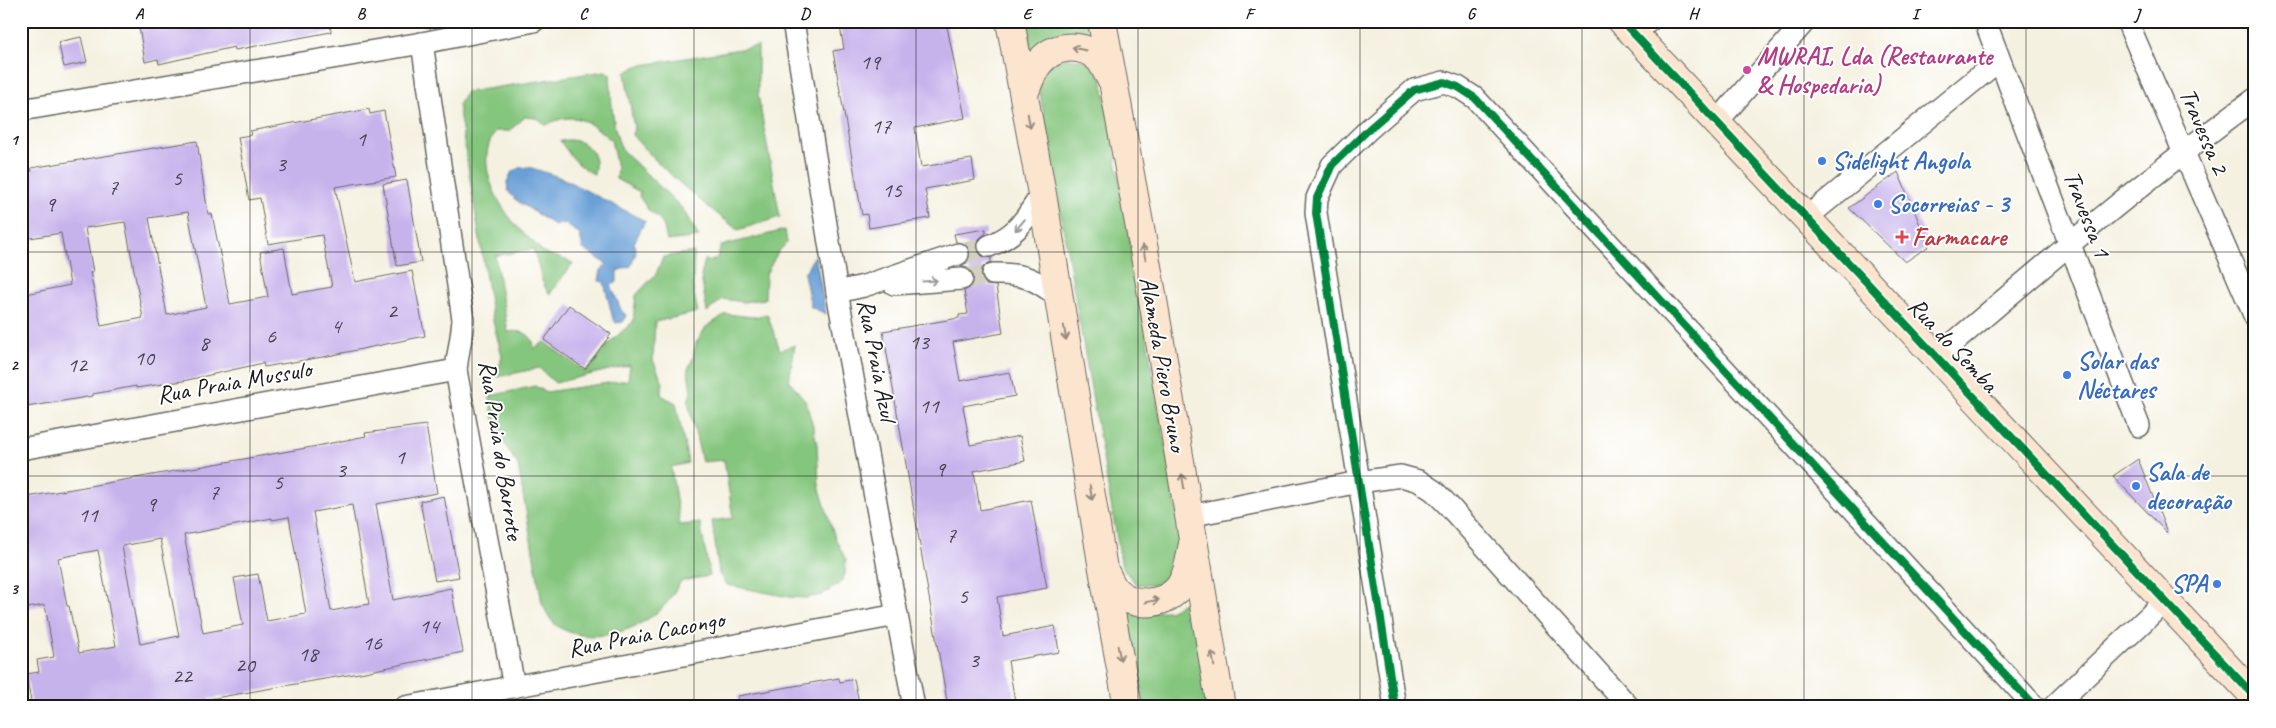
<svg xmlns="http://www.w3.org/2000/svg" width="2276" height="728" viewBox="0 0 2276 728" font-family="Caveat,sans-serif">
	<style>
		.green { fill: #85c67e; stroke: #50714d }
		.water { fill: #6aa0d7; stroke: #435e7a }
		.building { fill: #c7b3ec; fill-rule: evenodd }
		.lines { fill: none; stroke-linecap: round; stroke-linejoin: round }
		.street-tunnel { stroke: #d4d1c3; stroke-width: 21; stroke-dasharray: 21 11; stroke-linecap: butt }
		.street-casing { stroke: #686761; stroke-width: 24 }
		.secondary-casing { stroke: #686761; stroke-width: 30 }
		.street { stroke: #fff; stroke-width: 21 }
		.secondary { stroke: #fce5cf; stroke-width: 28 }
		.cycleway-casing { stroke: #fff; stroke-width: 11 }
		.cycleway { stroke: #00873e; stroke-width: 8 }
		.oneway { stroke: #978b7e }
		.oneway2 { stroke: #999 }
		.grid { fill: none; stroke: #1c1c1c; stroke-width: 1; stroke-opacity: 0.55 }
		.hotel-dot { fill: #d1479c; stroke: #fff; stroke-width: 2 }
		.shop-dot { fill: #3f7fe0; stroke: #fff; stroke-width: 2 }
		.health-dot { fill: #e0444e; stroke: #fff; stroke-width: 2 }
		.labels { text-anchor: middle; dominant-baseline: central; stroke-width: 4; stroke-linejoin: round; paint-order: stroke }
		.number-label { font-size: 22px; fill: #474250 }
		.hotel-label { font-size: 25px; font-weight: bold; fill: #b23c85; stroke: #fff; text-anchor: start }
		.street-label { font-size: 25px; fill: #1c1c1c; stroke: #fff }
		.shop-label { font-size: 25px; font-weight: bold; fill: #366cbe; stroke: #fff; text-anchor: start }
		.health-label { font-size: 25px; font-weight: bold; fill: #be3a42; stroke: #fff; text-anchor: start }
		.neatline { fill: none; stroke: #1c1c1c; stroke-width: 2 }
		.grid-label { font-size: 16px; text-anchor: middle; font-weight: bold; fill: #1c1c1c }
	</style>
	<rect width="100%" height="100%" fill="#fff"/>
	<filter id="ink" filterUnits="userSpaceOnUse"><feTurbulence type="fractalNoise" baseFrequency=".02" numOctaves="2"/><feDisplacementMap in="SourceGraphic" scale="10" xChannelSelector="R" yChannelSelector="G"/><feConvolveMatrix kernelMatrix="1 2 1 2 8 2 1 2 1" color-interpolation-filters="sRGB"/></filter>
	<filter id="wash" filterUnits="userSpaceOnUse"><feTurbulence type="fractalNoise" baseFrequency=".0096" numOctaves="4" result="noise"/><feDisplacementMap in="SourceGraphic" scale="20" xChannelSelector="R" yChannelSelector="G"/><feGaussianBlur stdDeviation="1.12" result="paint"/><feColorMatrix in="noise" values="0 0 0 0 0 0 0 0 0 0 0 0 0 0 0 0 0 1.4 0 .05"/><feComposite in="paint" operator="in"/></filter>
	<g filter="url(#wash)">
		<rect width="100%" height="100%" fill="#f5f1e1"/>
		<g class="green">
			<path d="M1026,21H1090L1093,40L1031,51Z"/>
			<path d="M758,46V94L780,217L738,230C700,201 663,171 632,135L634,128L625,73L637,66Z"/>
			<path d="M1068,58L1088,61L1102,78L1185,559C1171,586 1166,587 1136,584L1122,568L1038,82L1048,65Z"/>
			<path d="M605,71L610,74C612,101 611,125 622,150L682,208L699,237L667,241L664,227L659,218L649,211L639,196L640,192L616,179L617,168L611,140C589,121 574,110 546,125L536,118L525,117L509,131H496C470,165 504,218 532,241C537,245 542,252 547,254C556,257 564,259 573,263L550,294C540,285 539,262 533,249L495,256L508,332C521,330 534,333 534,349L544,342L586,372L610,342L633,322L636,295L656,274L663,257L694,252L693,289L698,312L655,322L653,360L663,383L661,395L676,403L688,463L671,467L680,525L700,523L710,576L681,581C676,588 672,597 666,604C641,631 593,646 560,628C551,623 546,612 542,603L518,465C502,441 492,425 490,396L535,386L546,392L628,380L630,365L555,383L539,368L497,377L502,356L493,321L458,105L466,92Z"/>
			<path d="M568,140C588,140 599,155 594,174C578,167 570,155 560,141Z"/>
			<path d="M785,230L787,243L778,252L766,274L765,299L744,302L723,299L707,312L701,276L705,259L709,262L717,258L721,246Z"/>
			<path d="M726,314L754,317L767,314L780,350L795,345L789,380L806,402L814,430L817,445L819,486L835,538L846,560L845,574L840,584L821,595L806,598L789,597L727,585L719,574L712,521L733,518L724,460L702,462L688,402L691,392L688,369L693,358L696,343L706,327Z"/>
			<path d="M1191,599L1210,707H1141L1140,681L1126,612L1169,611Z"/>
		</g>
		<g class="water">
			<path d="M529,167L562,178L645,221L634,243L636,252L631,266L617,271V282L611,285L621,310L626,315L623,322L616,323L613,319L604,282L599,281L601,270L607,264L583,249L580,235L566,224L554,225L516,200L508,191L507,182L511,173L519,168Z"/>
			<path d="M815,255L826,314L811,307L804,274Z"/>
		</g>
		<g id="blocks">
			<g class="building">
				<path d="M138,21H330L331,32L235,50L234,47L159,64L158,59L145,62Z"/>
				<path d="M839,21H946L965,118L915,128L921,167L972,159L975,180L925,189L930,218L869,228L867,214L862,215L833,51L844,49Z"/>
				<path d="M81,37L87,62L64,67L58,42Z"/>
				<path d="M369,109L370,114L384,111L396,177L335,187L355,282L412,271L425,336L328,356L264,367L263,363L183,381L136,388V386L93,394V396L21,408V295L70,285L61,233L30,238L21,173L32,171L31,168L197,141L208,214H212L230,304L268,297L260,252L284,248L292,294L332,287L322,235L268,244L260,198L249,200L238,137L251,135L250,131ZM188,212L206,307L167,315L149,218ZM125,222L143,318L101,326L90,272H93L85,228Z"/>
				<path d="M1898,172L1929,246L1905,262L1849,208Z"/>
				<path d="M407,180L421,262L397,266L383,184Z"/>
				<path d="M986,229V233L979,239L977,251L982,256L991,258V262L982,267L981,275L986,285L996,286L1003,333L953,342L960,381L1010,372L1015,396L963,406L970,445L1020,436L1025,461L974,471L980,510L1031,500L1047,588L997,597L1003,636L1055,626L1059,652L1008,661L1016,707H948L883,331L959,318V315L968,314L964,291L973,285L974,278L968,268L960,267L968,262L970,250L966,244L956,242L954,234Z"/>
				<path d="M569,305L611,334L585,369L544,340Z"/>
				<path d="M426,425L437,493L376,504L393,600L451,588L463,652L365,672L163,707H32L26,674L39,672L37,660L54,657L45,605L21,609V498L312,447L366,436L365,433ZM352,505L369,604L331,611L313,512ZM289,517L306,614L267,621L258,574L234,578L243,625L203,633L184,535L272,518V520ZM160,539L179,636L140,644L122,546ZM98,550L116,646L79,653L69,606H67L58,558Z"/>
				<path d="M2138,459L2167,532H2166L2113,476Z"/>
				<path d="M444,496L459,577L435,581L420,501Z"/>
				<path d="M839,678L840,682L854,679L860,707H738V696Z"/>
			</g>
		</g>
	</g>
	<g filter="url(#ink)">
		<use href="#blocks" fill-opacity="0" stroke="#686761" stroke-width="1"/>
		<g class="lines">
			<g class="street-tunnel">
				<path d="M958,254L989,246"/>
				<path d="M962,279L993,274"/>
			</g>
			<defs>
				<g id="street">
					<path d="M793,21L837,292L914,707"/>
					<path d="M1985,21L2139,426"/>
					<path d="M2127,21L2255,317"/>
					<path d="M1633,34L1649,21"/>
					<path d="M422,43L463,319C462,336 458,352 456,370L514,687"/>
					<path d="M21,110L422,43L534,21"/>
					<path d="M1717,122L1805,21"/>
					<path d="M1806,218L1998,61"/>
					<path d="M989,246C1019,234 1024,220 1042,194"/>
					<path d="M993,274C1023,273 1036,279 1060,298"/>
					<path d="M894,284L962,279"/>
					<path d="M837,292L864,286L958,254"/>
					<path d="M1937,357C2041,268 2144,179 2255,99"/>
					<path d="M21,449L456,370"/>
					<path d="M1189,516L1359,482L1401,476L1419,481L1434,491L1448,505L1629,707"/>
					<path d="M405,707L897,615"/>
					<path d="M1395,707L1316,213L1317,198L1332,165L1369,129L1414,90L1444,82L1458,87L1475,98L2035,707"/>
					<path d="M2053,707L2165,601"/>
				</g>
				<g id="secondary">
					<path d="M1010,21L1042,194L1103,569L1128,707"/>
					<path d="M1102,21L1152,294L1221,707"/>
					<path d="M1622,21L2255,697"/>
					<path d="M1024,94C1028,84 1032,71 1039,63C1053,45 1081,42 1098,58C1103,62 1106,71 1110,77"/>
					<path d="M1105,572C1108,578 1112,588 1117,592C1134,607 1162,606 1178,589C1187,578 1190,561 1192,548"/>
				</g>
			</defs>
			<use href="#street" class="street-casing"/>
			<use href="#secondary" class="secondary-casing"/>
			<use href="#street" class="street"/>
			<use href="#secondary" class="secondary"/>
			<defs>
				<g id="cycleway">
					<path d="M1622,21L2255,697"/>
					<path d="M1395,707L1316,213L1317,198L1332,165L1369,129L1414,90L1444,82L1458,87L1475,98L2035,707"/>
				</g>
			</defs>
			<use href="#cycleway" class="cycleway-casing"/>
			<use href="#cycleway" class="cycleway"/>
		</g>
		<defs><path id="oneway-shaft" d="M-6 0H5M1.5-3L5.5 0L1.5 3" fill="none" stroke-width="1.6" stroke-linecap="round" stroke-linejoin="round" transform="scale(1.25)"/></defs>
		<g class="oneway">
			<use href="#oneway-shaft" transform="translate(1079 49) rotate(-168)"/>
			<use href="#oneway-shaft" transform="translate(1029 121) rotate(80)"/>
			<use href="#oneway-shaft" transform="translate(1144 252) rotate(-101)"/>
			<use href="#oneway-shaft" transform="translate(1065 333) rotate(81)"/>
			<use href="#oneway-shaft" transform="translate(1183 481) rotate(-99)"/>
			<use href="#oneway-shaft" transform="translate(1091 493) rotate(81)"/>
			<use href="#oneway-shaft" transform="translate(1152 601) rotate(-11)"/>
			<use href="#oneway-shaft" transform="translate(1119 653) rotate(79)"/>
			<use href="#oneway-shaft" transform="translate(1213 659) rotate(-100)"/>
		</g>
		<g class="oneway2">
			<use href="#oneway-shaft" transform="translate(1020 225) rotate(130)"/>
			<use href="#oneway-shaft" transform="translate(930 281) rotate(-4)"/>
		</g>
	</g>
	<path class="grid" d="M250,21V707M472,21V707M694,21V707M916,21V707M1138,21V707M1360,21V707M1582,21V707M1804,21V707M2026,21V707M21,252H2255M21,476H2255"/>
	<circle class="hotel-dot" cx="1747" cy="70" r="5"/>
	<g class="shop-dot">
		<circle cx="1822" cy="161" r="5"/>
		<circle cx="1878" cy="204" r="5"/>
		<circle cx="2067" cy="375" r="5"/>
		<circle cx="2136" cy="486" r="5"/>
		<circle cx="2217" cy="584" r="5"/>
	</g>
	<path class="health-dot" d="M1899.5 229.5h5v5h5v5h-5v5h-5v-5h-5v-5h5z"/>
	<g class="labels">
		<g class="number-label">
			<text x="870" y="62">19</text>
			<text x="881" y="126">17</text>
			<text x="361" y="139">1</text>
			<text x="281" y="164">3</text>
			<text x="177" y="178">5</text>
			<text x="113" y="187">7</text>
			<text x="892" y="190">15</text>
			<text x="50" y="204">9</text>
			<text x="392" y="311">2</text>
			<text x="336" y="326">4</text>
			<text x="271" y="336">6</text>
			<text x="919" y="342">13</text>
			<text x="204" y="343">8</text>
			<text x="144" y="358">10</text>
			<text x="77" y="365">12</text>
			<text x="929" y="406">11</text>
			<text x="400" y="457">1</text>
			<text x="940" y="469">9</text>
			<text x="341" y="470">3</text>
			<text x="278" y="482">5</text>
			<text x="214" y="492">7</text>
			<text x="151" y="504">9</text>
			<text x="88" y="515">11</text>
			<text x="951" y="535">7</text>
			<text x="963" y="596">5</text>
			<text x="429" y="626">14</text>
			<text x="372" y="643">16</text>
			<text x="308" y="654">18</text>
			<text x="974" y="660">3</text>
			<text x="245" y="665">20</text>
			<text x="182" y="676">22</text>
		</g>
		<g class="hotel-label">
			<text x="1757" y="56">MWRAI, Lda (Restaurante<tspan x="1757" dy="29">&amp; Hospedaria)</tspan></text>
		</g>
		<g class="street-label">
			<text transform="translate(2204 131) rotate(67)">Travessa 2</text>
			<text transform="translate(2087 214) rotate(69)">Travessa 1</text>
			<text transform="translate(1953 345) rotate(47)">Rua do Semba</text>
			<text transform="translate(877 360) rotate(79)">Rua Praia Azul</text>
			<text transform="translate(1163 364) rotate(80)">Alameda Piero Bruno</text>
			<text transform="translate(234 382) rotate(-10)">Rua Praia Mussulo</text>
			<text transform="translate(501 450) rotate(81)">Rua Praia do Barrote</text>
			<text transform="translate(646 634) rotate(-11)">Rua Praia Cacongo</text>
		</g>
		<g class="shop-label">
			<text x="1832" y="161">Sidelight Angola</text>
			<text x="1888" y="204">Socorreias - 3</text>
			<text x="2077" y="361">Solar das<tspan x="2077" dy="29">Néctares</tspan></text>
			<text x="2146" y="472">Sala de<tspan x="2146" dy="29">decoração</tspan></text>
			<text x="2207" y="584" text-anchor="end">SPA</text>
		</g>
		<g class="health-label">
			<text x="1912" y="237">Farmacare</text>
		</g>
	</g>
	<rect width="2276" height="728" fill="none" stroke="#fff" stroke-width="55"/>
	<rect x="28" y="28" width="2220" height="672" class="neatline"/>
	<g class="grid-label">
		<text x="139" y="19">A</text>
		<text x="361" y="19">B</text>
		<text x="583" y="19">C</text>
		<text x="805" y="19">D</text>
		<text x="1027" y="19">E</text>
		<text x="1249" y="19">F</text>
		<text x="1471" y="19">G</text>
		<text x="1693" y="19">H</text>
		<text x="1915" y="19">I</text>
		<text x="2137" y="19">J</text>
		<text x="14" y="145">1</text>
		<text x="14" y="370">2</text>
		<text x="14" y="594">3</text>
	</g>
</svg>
